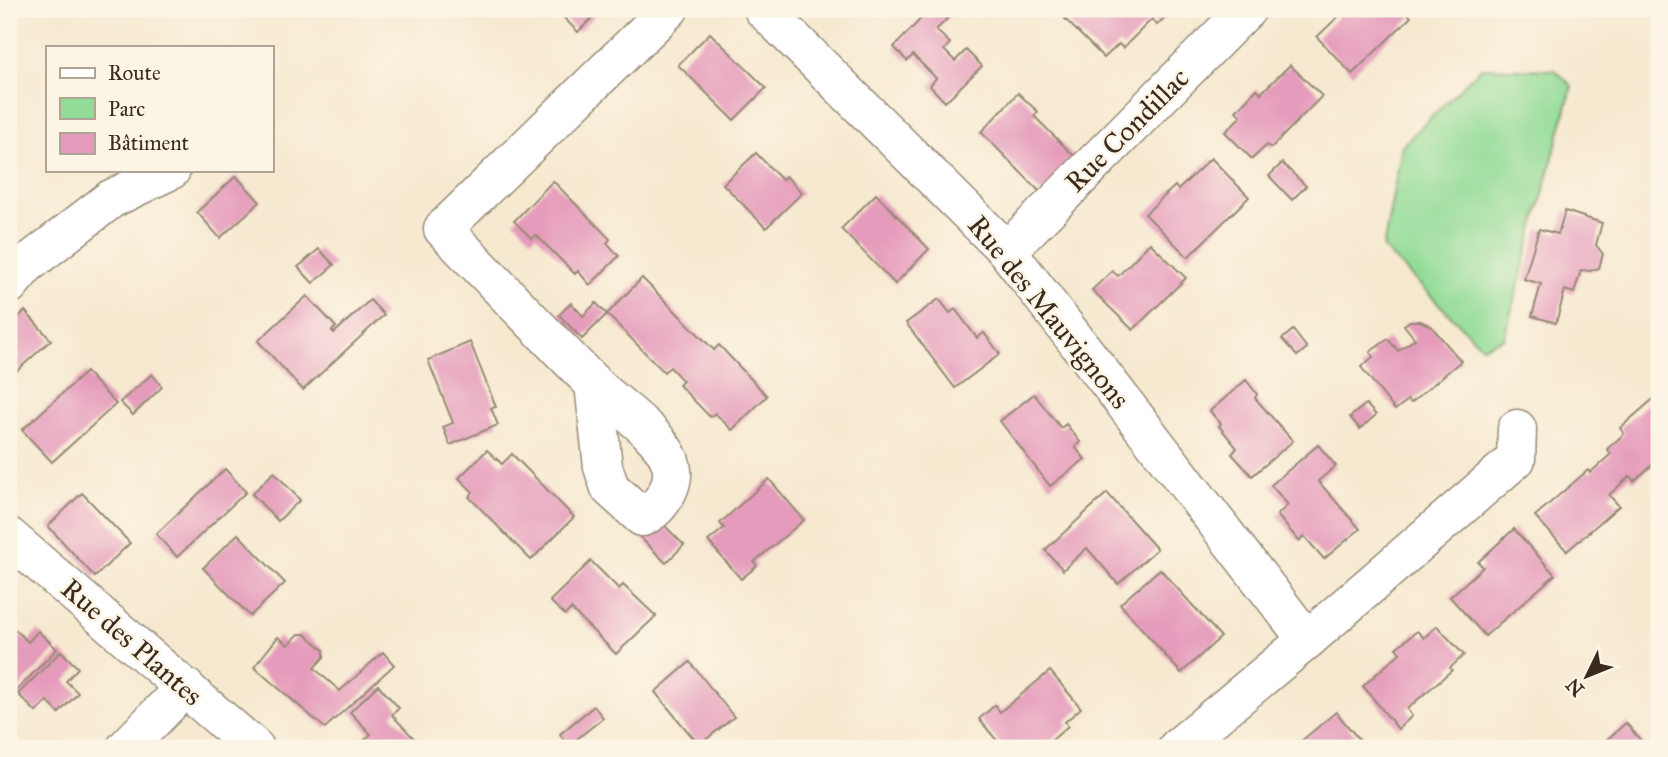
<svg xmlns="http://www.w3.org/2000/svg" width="1668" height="757" viewBox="0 0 1668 757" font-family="'IM FELL Great Primer',serif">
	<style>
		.green { fill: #93dc97; stroke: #67835a; stroke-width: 2 }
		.building { fill: #e59bbb }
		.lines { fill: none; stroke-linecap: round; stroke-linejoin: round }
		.minor-casing { stroke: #988a77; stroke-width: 41 }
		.minor { stroke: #fff; stroke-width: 38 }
		.labels { text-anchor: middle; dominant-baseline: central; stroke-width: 5; stroke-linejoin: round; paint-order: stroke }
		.street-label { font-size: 28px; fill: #3b2a1e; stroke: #fcf5e5 }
	</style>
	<rect width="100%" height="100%" fill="#fcf5e5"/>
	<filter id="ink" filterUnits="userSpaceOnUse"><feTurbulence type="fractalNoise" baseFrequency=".0143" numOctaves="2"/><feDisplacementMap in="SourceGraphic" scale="14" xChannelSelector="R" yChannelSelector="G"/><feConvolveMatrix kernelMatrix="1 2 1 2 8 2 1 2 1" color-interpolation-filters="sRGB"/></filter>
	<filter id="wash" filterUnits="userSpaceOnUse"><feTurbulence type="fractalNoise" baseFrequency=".00686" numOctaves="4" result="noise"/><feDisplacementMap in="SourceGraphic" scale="28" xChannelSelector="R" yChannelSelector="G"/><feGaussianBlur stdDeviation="1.57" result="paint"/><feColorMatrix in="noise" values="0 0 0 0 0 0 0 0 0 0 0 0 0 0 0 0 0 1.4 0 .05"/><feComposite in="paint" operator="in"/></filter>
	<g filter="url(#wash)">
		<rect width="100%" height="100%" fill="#f6e9d0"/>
		<path class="green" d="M1481,68L1555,70L1572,86L1504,338L1482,347L1383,248L1402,146Z"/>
		<g id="blocks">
			<g class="building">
				<path d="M555,9H601L578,32Z"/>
				<path d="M930,9H946L952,14L936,30L950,43L944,50L955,61L966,50L982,66L945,102L930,86L936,78L913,55L907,61L894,47Z"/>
				<path d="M1077,9H1089L1093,13L1098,9H1174L1157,25L1152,19L1123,48L1119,44L1104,58L1065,19Z"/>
				<path d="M1346,9H1403L1411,17L1352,74L1317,37Z"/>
				<path d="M710,33L766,88L734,120L678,65Z"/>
				<path d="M1290,65L1322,96L1271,148L1267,145L1252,159L1225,132L1241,116L1236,111L1250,96L1257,89L1261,93Z"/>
				<path d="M1018,93L1038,112L1034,116L1077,159L1042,194L981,132Z"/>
				<path d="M756,153L782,180L786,176L802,193L766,228L723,184Z"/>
				<path d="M1211,158L1249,197L1188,257L1145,214L1175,186L1178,190Z"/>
				<path d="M1282,163L1306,186L1292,200L1269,176Z"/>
				<path d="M236,176L260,202L220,238L197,212Z"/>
				<path d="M553,181L610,239L607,243L619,256L590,285L578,271L575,274L536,235L532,239L514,221Z"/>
				<path d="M876,194L929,249L895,284L841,229Z"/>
				<path d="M1565,211L1602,223L1596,245L1603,254L1599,268L1590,271L1581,270L1574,293L1565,290L1556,323L1532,316L1541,284L1524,279L1539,229L1558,234Z"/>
				<path d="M1150,243L1186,278L1133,330L1092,290L1112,271L1118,276Z"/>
				<path d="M319,249L334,265L313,283L298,267Z"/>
				<path d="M642,278L714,350L719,345L767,396L732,430L715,413L710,417L679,385L683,381L670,367L664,372L607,314L582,339L559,315L571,303L583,316L596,303L607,314Z"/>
				<path d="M307,296L336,327L332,331L334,333L370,300L384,315L303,390L258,341Z"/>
				<path d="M939,299L950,313L955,309L977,338L984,333L1000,354L955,388L906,323Z"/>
				<path d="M25,311L51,340L9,378V326Z"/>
				<path d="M1410,321H1420L1431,326L1461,361L1411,403L1408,400L1395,410L1361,367L1373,357L1370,352L1388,339L1398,351L1415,339L1404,325Z"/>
				<path d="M1293,330L1307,348L1297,356L1282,339Z"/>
				<path d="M470,342L496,407L491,408L498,425L450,445L443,427L453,423L428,360Z"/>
				<path d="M86,372L116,404L52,462L22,430Z"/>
				<path d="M152,374L162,387L133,415L120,402Z"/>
				<path d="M1246,380L1257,394L1255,398L1293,441L1252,476L1232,454L1237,448L1219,426L1221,424L1210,411Z"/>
				<path d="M1034,394L1061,428L1066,424L1080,442L1075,447L1085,459L1050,486L1000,421Z"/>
				<path d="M1659,394V459L1634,481L1630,476L1609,495L1619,506L1567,551L1535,516L1588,470L1590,473L1611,454L1607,449L1624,434L1620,428Z"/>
				<path d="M1366,404L1376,415L1360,429L1350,417Z"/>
				<path d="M1318,445L1336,466L1318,481L1360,529L1324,559L1304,536L1299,541L1277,515L1288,505L1271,485Z"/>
				<path d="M487,450L502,464L512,454L574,517L531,560L469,497L473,492L459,478Z"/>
				<path d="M225,469L246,492L177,557L156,534Z"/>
				<path d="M274,472L300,500L278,521L252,494Z"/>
				<path d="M769,479L804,520L754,562L757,566L741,579L708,541L724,528L720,523Z"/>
				<path d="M82,493L130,543L95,577L48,526Z"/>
				<path d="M1107,493L1157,549L1118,584L1087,548L1063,570L1045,550Z"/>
				<path d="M660,521L684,545L666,563L640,537Z"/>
				<path d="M1514,529L1555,575L1485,636L1450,597L1483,567L1478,562Z"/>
				<path d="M238,534L285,583L250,616L203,568Z"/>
				<path d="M591,561L619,589L623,585L656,616L616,654L571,609L565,615L550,601Z"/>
				<path d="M1160,569L1221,637L1181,673L1120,604Z"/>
				<path d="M1437,626L1464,655L1450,668L1452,670L1407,709L1412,716L1398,729L1363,686L1400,653L1396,648L1417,631L1424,638Z"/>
				<path d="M16,630L28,642L38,631L57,649L15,692L9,687V637Z"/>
				<path d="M299,634H305L324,650V657L314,668L340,691L383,652L394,665L325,728L254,667L278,637L288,645Z"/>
				<path d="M61,651L78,668L66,681L78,693L59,713L47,701L36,712L18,694Z"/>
				<path d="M690,662L734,717L699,745L655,692Z"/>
				<path d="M1050,671L1081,708L1065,722L1068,726L1043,748H1003L979,719L995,705L1000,712Z"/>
				<path d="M378,685L399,708L392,715L423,748H356L371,734L350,712Z"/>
				<path d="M594,706L603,718L568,746L560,734Z"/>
				<path d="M1336,712L1365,747L1363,748H1293Z"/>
				<path d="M1626,723L1647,748H1597Z"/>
			</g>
		</g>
	</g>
	<g filter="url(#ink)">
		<use href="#blocks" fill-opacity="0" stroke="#988a77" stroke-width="2"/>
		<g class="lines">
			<defs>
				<g id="minor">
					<path d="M763,9L1007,251L1307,640"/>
					<path d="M1007,251L1247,9"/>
					<path d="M9,285L26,265L111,199L171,170"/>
					<path d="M594,384L603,467L610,488L642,517C661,509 678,482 670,461C658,431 615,405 592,382C542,332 493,280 443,229L669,9"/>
					<path d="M9,537L255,748"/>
					<path d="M126,748L185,687"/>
					<path d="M1177,748L1307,640L1516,459L1517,429"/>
				</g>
			</defs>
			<use href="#minor" class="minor-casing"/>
			<use href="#minor" class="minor"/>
		</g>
	</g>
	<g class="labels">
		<g class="street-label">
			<text transform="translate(1127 130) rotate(-45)">Rue Condillac</text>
			<text transform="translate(1049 312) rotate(51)">Rue des Mauvignons</text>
			<text transform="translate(132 642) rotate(41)">Rue des Plantes</text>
		</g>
	</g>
	<rect width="1668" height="757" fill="none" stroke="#fcf5e5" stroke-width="35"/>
	<rect x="46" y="46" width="228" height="126" fill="#fcf5e5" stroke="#afa495" stroke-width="2"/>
	<rect x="60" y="68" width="35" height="10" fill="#ffffff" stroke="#afa495" stroke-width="2"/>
	<text x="108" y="80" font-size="21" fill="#3b2a1e">Route</text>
	<rect x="60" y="98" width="35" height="21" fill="#93dc97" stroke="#afa495" stroke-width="2"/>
	<text x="108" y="116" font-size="21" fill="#3b2a1e">Parc</text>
	<rect x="60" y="133" width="35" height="21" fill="#e59bbb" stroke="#afa495" stroke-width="2"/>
	<text x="108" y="150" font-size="21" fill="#3b2a1e">Bâtiment</text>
	<g transform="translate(1587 676) rotate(227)" stroke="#fcf5e5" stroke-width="5" paint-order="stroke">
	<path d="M0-5L12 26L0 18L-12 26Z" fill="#3b2a1e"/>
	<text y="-10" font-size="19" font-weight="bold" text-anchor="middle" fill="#3b2a1e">N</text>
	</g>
</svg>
